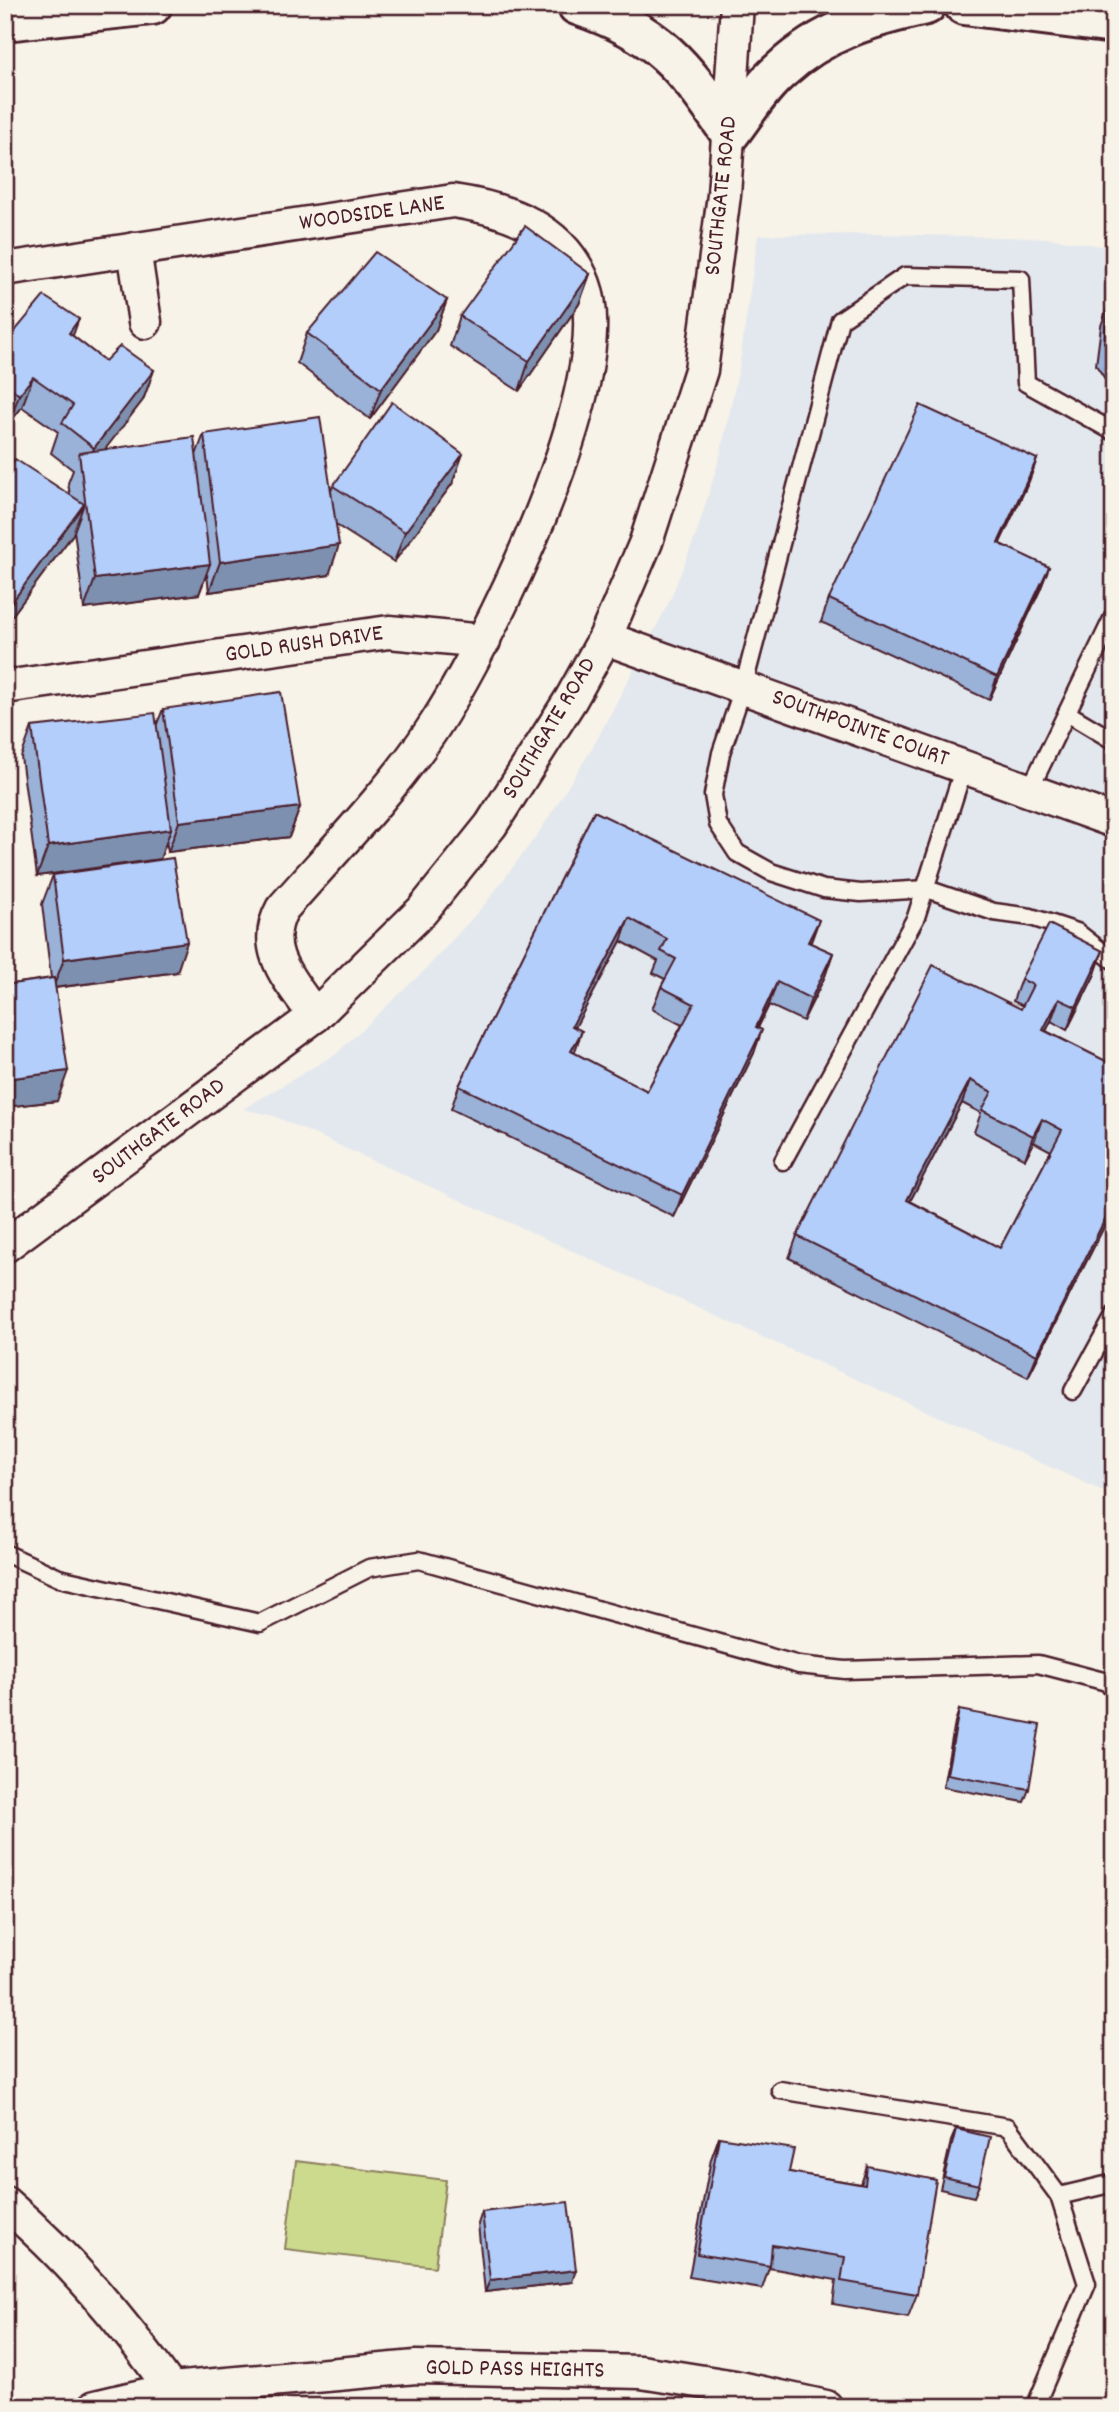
<svg xmlns="http://www.w3.org/2000/svg" width="1119" height="2412" viewBox="0 0 1119 2412" font-family="Dekko,sans-serif">
	<style>
		.built { fill: #e3e8ee }
		.green { fill: #cbda8d; stroke: #8a7c5c; stroke-width: 2 }
		.lines { fill: none; stroke-linecap: round; stroke-linejoin: round }
		.lane-casing { stroke: #4a1f2b; stroke-width: 21 }
		.street-casing { stroke: #4a1f2b; stroke-width: 37 }
		.primary-casing { stroke: #4a1f2b; stroke-width: 44 }
		.lane { stroke: #f7f3e8; stroke-width: 16 }
		.street { stroke: #f7f3e8; stroke-width: 32 }
		.primary { stroke: #f7f3e8; stroke-width: 38 }
		.wall { fill: #9ab1d8; stroke: #4a1f2b; stroke-width: 2; fill-rule: evenodd }
		.shaded-wall { fill: #7d90b0; stroke: #4a1f2b; stroke-width: 2 }
		.building { fill: #b3cefb; stroke: #4a1f2b; stroke-width: 2; fill-rule: evenodd }
		.labels { text-anchor: middle; dominant-baseline: central; stroke-width: 5; stroke-linejoin: round; paint-order: stroke }
		.street-label { font-size: 24px; fill: #4a1f2b; stroke: #f7f3e8 }
	</style>
	<rect width="100%" height="100%" fill="#f7f3e8"/>
	<filter id="ink" filterUnits="userSpaceOnUse"><feTurbulence type="fractalNoise" baseFrequency=".0143" numOctaves="2"/><feDisplacementMap in="SourceGraphic" scale="14" xChannelSelector="R" yChannelSelector="G"/><feConvolveMatrix kernelMatrix="1 2 1 2 8 2 1 2 1" color-interpolation-filters="sRGB"/></filter>
	<g filter="url(#ink)">
		<path class="built" d="M877,234L1048,238L1114,248V1496L274,1116L243,1109L336,1054L426,969L486,903L540,831L593,747L670,600L697,532L720,456L739,368L758,235Z"/>
		<path class="green" d="M296,2161L446,2180L435,2267L285,2249Z"/>
		<g class="lines">
			<defs>
				<g id="lane">
					<path d="M1114,432L1026,383L1021,279L905,276L840,320L743,688L721,753L713,795L718,824L737,853L771,872L824,889L861,893L927,889L994,912L1031,917L1077,932L1114,961"/>
					<path d="M1067,713L1114,741"/>
					<path d="M1029,791L1114,615"/>
					<path d="M783,1161L916,917L964,767"/>
					<path d="M1073,1391L1114,1316"/>
					<path d="M5,1553L59,1578L260,1623L369,1568L419,1560L799,1665L845,1670L1038,1664L1107,1682L1114,1691"/>
					<path d="M780,2090L1008,2127L1059,2196L1087,2284L1035,2407"/>
					<path d="M1059,2196L1114,2183"/>
					<path d="M201,2386L210,2407"/>
				</g>
				<g id="street">
					<path d="M134,249L145,322"/>
					<path d="M5,269L453,201C507,209 563,228 584,284C620,379 487,647 431,731C388,795 333,851 282,909C259,951 292,982 315,1016"/>
					<path d="M605,638L1114,821"/>
					<path d="M5,687L389,632L484,641"/>
					<path d="M5,1246L315,1016L422,911L491,825L571,699L605,638L646,542L701,370L724,195L737,5"/>
					<path d="M5,2203C70,2259 121,2319 171,2389"/>
					<path d="M95,2407L171,2389L416,2367L641,2372L735,2387L826,2407"/>
				</g>
				<g id="primary">
					<path d="M577,5C661,34 681,63 730,133C746,112 761,87 781,70C823,31 871,17 926,5"/>
					<path d="M964,5L1114,24"/>
					<path d="M5,21L152,5"/>
				</g>
			</defs>
			<use href="#lane" class="lane-casing"/>
			<use href="#street" class="street-casing"/>
			<use href="#primary" class="primary-casing"/>
			<use href="#lane" class="lane"/>
			<use href="#street" class="street"/>
			<use href="#primary" class="primary"/>
		</g>
		<g class="wall">
			<path d="M590,274L579,304L519,391L450,346L460,316Z"/>
			<path d="M447,300L436,330L370,419L297,363L307,333Z"/>
			<path d="M1114,300V386L1109,385L1096,365L1101,326L1109,303Z"/>
			<path d="M73,336L105,361L154,370L143,400L104,450L196,455L204,434L331,491L333,486L452,484L394,562L336,525L329,575L209,592L207,574L199,594L84,609L74,530L73,534L5,625V473L70,495L68,483L73,470L51,453L58,432L22,407L8,425L5,423V343Z"/>
			<path d="M1037,459L1029,481L999,544L1049,567L1040,590L989,700L821,622L829,599Z"/>
			<path d="M163,709L300,807L289,837L168,852L166,841L160,859L37,876L21,757L32,727L157,724Z"/>
			<path d="M594,811L810,943L833,953L825,976L803,1021L769,1005L758,1028L754,1053L674,1217L451,1109L459,1086ZM621,941L658,961L653,973L665,979L661,987L652,1009L682,1025L647,1091L574,1053L575,1027Z"/>
			<path d="M53,875L177,972L55,988L57,1101L5,1107V985L51,978L42,904Z"/>
			<path d="M1095,974L1067,1030L1051,1021L1046,1031L1114,1065V1207L1028,1377L789,1258L797,1236L1021,1009L1023,1006L1013,1001L1021,979ZM962,1103L981,1113L974,1132L1025,1159L1034,1142L1051,1151L1000,1248L910,1201Z"/>
			<path d="M959,1710L1029,1789L1024,1802L943,1787L955,1722Z"/>
			<path d="M956,2129L979,2185L974,2197L940,2189L951,2141Z"/>
			<path d="M719,2137L789,2172L861,2184L867,2166L917,2294L908,2317L833,2304L836,2280L769,2268L762,2289L689,2277L711,2159Z"/>
			<path d="M482,2212L572,2282L485,2292L478,2224Z"/>
		</g>
		<g class="shaded-wall">
			<path d="M590,274L579,304L519,391L529,361Z"/>
			<path d="M447,300L436,330L370,419L381,389Z"/>
			<path d="M79,319L68,349L69,333Z"/>
			<path d="M154,370L143,400L83,478L94,448Z"/>
			<path d="M1114,373V386L1109,385Z"/>
			<path d="M33,377L22,407L8,425L19,395Z"/>
			<path d="M463,454L452,484L394,562L405,532Z"/>
			<path d="M1037,459L1029,481L989,566L998,543Z"/>
			<path d="M84,504L73,534L5,625V615L9,606Z"/>
			<path d="M339,545L329,575L209,592L220,562Z"/>
			<path d="M210,564L199,594L84,609L95,579Z"/>
			<path d="M1049,567L1040,590L989,700L997,677Z"/>
			<path d="M300,807L289,837L168,852L179,822Z"/>
			<path d="M171,829L160,859L37,876L48,846Z"/>
			<path d="M629,918L621,941L564,1048L572,1026Z"/>
			<path d="M819,920L811,942H808Z"/>
			<path d="M187,942L177,972L53,988L64,959Z"/>
			<path d="M1103,951L1095,974L1067,1030L1076,1007Z"/>
			<path d="M833,953L825,976L803,1021L811,999Z"/>
			<path d="M777,982L769,1005L747,1049L756,1027Z"/>
			<path d="M1059,999L1051,1021L1035,1052L1043,1030Z"/>
			<path d="M762,1030L754,1053L674,1217L682,1195Z"/>
			<path d="M582,1031L574,1054L571,1051Z"/>
			<path d="M68,1071L57,1101L5,1107V1079Z"/>
			<path d="M970,1080L962,1103L899,1222L907,1200Z"/>
			<path d="M1042,1119L1034,1142L1025,1159L1033,1136Z"/>
			<path d="M1114,1201V1207L1028,1377L1037,1355Z"/>
			<path d="M576,2270L572,2282L485,2292L490,2280Z"/>
		</g>
		<g class="building">
			<path d="M525,226L590,274L529,361L460,316Z"/>
			<path d="M375,252L447,300L381,389L307,333Z"/>
			<path d="M44,296L79,319L69,333L105,361L120,346L154,370L94,448L62,423L73,405L33,377L19,395L5,382V343Z"/>
			<path d="M1114,300V357L1104,342L1109,303Z"/>
			<path d="M392,402L463,454L405,532L333,486Z"/>
			<path d="M920,405L1037,459L998,543L1049,567L997,677L829,599Z"/>
			<path d="M320,417L339,545L220,562L204,434Z"/>
			<path d="M194,437L210,564L95,579L79,453Z"/>
			<path d="M15,459L84,504L9,606L5,603V473Z"/>
			<path d="M281,692L300,807L179,822L163,709Z"/>
			<path d="M155,713L171,829L48,846L32,727Z"/>
			<path d="M594,811L819,920L808,942L833,953L811,999L777,982L756,1027L762,1030L682,1195L459,1086ZM629,918L667,939L661,951L676,959L661,987L694,1004L647,1091L571,1051L582,1031L572,1026Z"/>
			<path d="M173,858L187,942L64,959L53,875Z"/>
			<path d="M1049,924L1103,951L1076,1007L1059,999L1043,1030L1114,1065V1201L1037,1355L797,1236L933,965L1021,1009L1033,985L1021,979ZM970,1080L992,1092L982,1110L1033,1136L1042,1119L1062,1130L1000,1248L907,1200Z"/>
			<path d="M54,978L68,1071L5,1079V985Z"/>
			<path d="M959,1710L1040,1725L1029,1789L947,1774Z"/>
			<path d="M956,2129L990,2137L979,2185L944,2177Z"/>
			<path d="M719,2137L794,2149L789,2172L865,2185L867,2166L936,2180L917,2294L841,2281L845,2257L772,2245L770,2266L697,2254Z"/>
			<path d="M568,2202L576,2270L490,2280L482,2212Z"/>
		</g>
	</g>
	<g class="labels">
		<g class="street-label">
			<text transform="translate(722 196) rotate(-84)">SOUTHGATE ROAD</text>
			<text transform="translate(372 214) rotate(-8)">WOODSIDE LANE</text>
			<text transform="translate(304 645) rotate(-8)">GOLD RUSH DRIVE</text>
			<text transform="translate(550 729) rotate(-59)">SOUTHGATE ROAD</text>
			<text transform="translate(860 729) rotate(20)">SOUTHPOINTE COURT</text>
			<text transform="translate(159 1132) rotate(-37)">SOUTHGATE ROAD</text>
			<text transform="translate(515 2370) rotate(1)">GOLD PASS HEIGHTS</text>
		</g>
	</g>
	<rect width="1119" height="2412" fill="none" stroke="#f7f3e8" stroke-width="28"/>
	<rect x="14" y="14" width="1091" height="2384" fill="none" stroke="#4a1f2b" stroke-width="2.5" filter="url(#ink)"/>
</svg>
